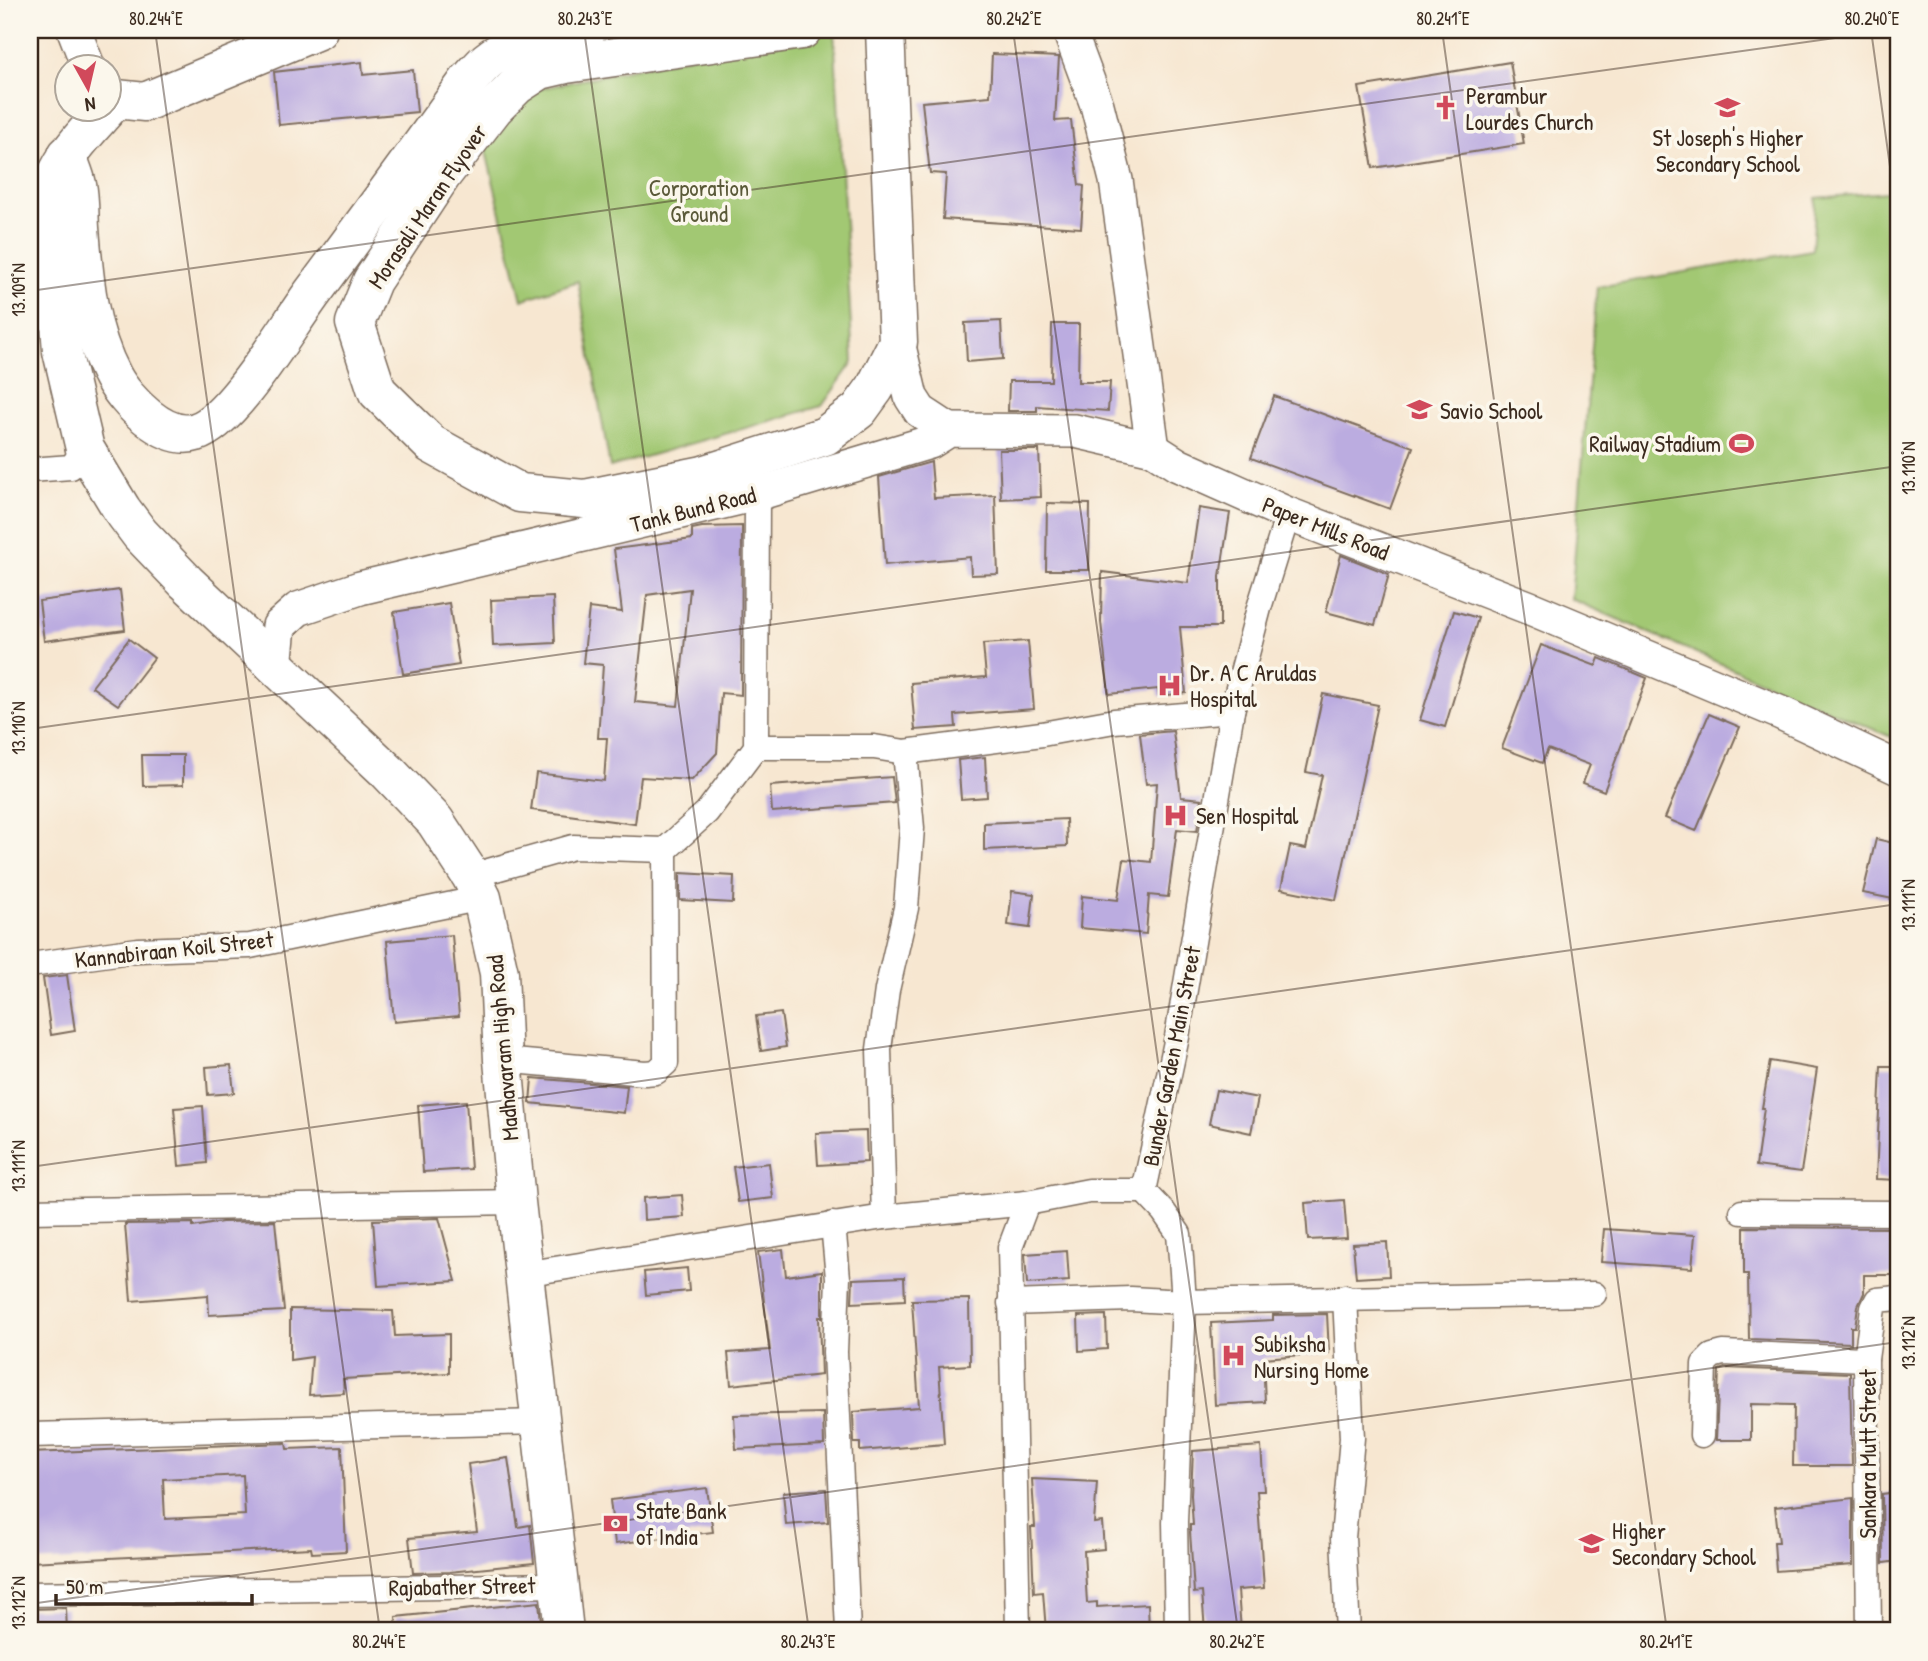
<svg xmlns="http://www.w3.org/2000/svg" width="1928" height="1661" viewBox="0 0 1928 1661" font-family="'Patrick Hand',sans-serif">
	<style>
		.green { fill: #a2c873; stroke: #6e7948; stroke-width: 2 }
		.building { fill: #bbace0; fill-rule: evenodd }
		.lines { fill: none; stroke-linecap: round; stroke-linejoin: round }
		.minor-casing { stroke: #7d6c5d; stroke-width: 27 }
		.secondary-casing { stroke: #7d6c5d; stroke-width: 36 }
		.primary-casing { stroke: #7d6c5d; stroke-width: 41 }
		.minor { stroke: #fff; stroke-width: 24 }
		.secondary { stroke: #fff; stroke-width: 33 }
		.primary { stroke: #fff; stroke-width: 38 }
		.ticks { fill: none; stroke: #3b2a1e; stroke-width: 2; stroke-opacity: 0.45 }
		.labels { text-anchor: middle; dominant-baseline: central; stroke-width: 7; stroke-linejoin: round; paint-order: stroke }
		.poi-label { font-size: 23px; fill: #3b2a1e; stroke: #fbf7ec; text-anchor: start }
		.park-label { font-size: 23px; fill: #5a5938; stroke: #fbf7ec }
		.street-label { font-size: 23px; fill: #3b2a1e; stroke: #fbf7ec }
		.neatline { fill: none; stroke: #3b2a1e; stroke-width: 2.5 }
		.ticks-label { font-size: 18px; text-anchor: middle; fill: #3b2a1e }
	</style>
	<rect width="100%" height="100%" fill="#fbf7ec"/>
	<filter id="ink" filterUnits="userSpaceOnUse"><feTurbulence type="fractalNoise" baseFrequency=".0143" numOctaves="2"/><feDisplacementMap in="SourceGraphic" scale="14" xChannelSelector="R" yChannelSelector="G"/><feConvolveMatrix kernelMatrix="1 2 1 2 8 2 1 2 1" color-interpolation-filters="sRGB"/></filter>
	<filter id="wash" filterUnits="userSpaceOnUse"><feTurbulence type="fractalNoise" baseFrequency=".00686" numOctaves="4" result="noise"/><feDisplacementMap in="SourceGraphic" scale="28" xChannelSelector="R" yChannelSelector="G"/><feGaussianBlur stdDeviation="1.57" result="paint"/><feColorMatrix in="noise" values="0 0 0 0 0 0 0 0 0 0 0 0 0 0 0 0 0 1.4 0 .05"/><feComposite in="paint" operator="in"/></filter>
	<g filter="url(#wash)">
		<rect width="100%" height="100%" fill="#f7e7d1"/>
		<g class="green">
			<path d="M815,30H834L853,362L822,406L610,467L578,281L522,300L482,135L539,89Z"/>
			<path d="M1898,191V740L1571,599L1597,287L1812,250L1816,198Z"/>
		</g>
		<g id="blocks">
			<g class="building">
				<path d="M992,54L1059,57L1055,121L1071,120L1079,185L1084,186L1081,228L943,219L946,174L930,173L922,102L990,96Z"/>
				<path d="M362,62L363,75L413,70L417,112L279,125L274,72Z"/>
				<path d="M1510,62L1524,144L1373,168L1359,87Z"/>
				<path d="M1001,321L1003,359L967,362L965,323Z"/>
				<path d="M1052,324H1079L1078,382H1110L1108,411L1037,406V411H1008L1009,381H1051Z"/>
				<path d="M1274,396L1413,447L1390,509L1251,458Z"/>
				<path d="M999,450H1039L1041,497L1001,499Z"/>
				<path d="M931,462L934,498L995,495L998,574L971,575L970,557L885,565L879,477Z"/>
				<path d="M1047,503L1090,504L1089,570H1046Z"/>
				<path d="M1199,508L1230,513L1220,576V627H1180L1186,693L1159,696L1158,689L1109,694L1101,622L1102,572L1188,583Z"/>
				<path d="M742,526L741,695L721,693L717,753L692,780L641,777L635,824L531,810L536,773L604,781L607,738H598L603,665L583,663L589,608L622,612L614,549L692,539V529L702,527ZM690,589L678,706L635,702L647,595Z"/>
				<path d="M1341,555L1389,574L1375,625L1326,612Z"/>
				<path d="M120,590L125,630L44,641L39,601Z"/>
				<path d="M553,597L555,643L493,646L491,600Z"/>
				<path d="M449,603L459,665L403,674L394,612Z"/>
				<path d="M1454,611L1478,618L1445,727L1420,720Z"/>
				<path d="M129,639L154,658L118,705L92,687Z"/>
				<path d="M1028,641L1034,709L955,715L956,727L915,730L911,683L986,677L983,644Z"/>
				<path d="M1541,645L1596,666L1599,658L1647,678L1604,791L1583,783L1590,765L1548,749L1542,763L1502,748Z"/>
				<path d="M1323,694L1378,705L1336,900L1281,889L1290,846L1306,849L1322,775L1306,772Z"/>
				<path d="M1709,714L1740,727L1696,831L1665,818Z"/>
				<path d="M1173,731L1181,797L1202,799L1197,831L1177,829L1168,897L1149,895L1146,934L1080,928L1082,896L1118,900L1124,859L1151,862L1157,783L1146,784L1140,734Z"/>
				<path d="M142,755H183V785L143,786Z"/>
				<path d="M985,757L987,797L961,799L958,760Z"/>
				<path d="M892,777L895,803L772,812L770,786Z"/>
				<path d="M1066,819L1067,846L984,850V823Z"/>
				<path d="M1876,839L1898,844V900L1863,893Z"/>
				<path d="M680,873L734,876L733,903L680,900Z"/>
				<path d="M1012,891L1034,894L1030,928L1008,925Z"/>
				<path d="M452,935L459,1016L394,1022L387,941Z"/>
				<path d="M67,975L75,1031L51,1035L43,978Z"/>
				<path d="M781,1013L786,1047L761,1051L756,1016Z"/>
				<path d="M1770,1061L1817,1069L1801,1172L1756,1166L1764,1108H1762Z"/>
				<path d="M231,1065L234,1093L208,1095L206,1067Z"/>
				<path d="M1881,1066H1898V1180L1876,1179Z"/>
				<path d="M532,1078L627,1086L624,1113L530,1103Z"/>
				<path d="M1216,1090L1258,1098L1251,1133L1209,1124Z"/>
				<path d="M466,1101L471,1169L423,1172L418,1105Z"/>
				<path d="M203,1106L207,1163L179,1166L174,1108Z"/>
				<path d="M866,1131L867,1162L818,1165L816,1133Z"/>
				<path d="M769,1163L773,1198L738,1202L733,1167Z"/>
				<path d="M682,1195L684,1217L644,1220L643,1198Z"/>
				<path d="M1344,1200L1347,1238L1308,1240L1305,1203Z"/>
				<path d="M439,1218L456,1281L378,1286L373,1220Z"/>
				<path d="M275,1221L284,1311L209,1315L208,1295L131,1301L125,1224L193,1223V1227L222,1222Z"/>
				<path d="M1744,1227L1898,1228V1275H1864V1293L1858,1306L1855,1327H1851V1343L1749,1339L1748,1274H1744Z"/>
				<path d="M1604,1229L1695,1235L1692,1268L1601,1262Z"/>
				<path d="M1387,1242L1389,1276L1356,1278L1353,1244Z"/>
				<path d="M783,1249L786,1276L822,1271V1317H819L821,1375L731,1385L728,1353L770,1350L758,1252Z"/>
				<path d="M1067,1251L1069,1281L1027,1284L1025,1254Z"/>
				<path d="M687,1268L689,1291L646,1295L644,1272Z"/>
				<path d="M904,1277L905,1300L852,1303L853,1279Z"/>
				<path d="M969,1299L970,1365L939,1367L944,1444L860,1451V1443H854L853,1412L919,1407L912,1300Z"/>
				<path d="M290,1309L393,1311L395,1336L449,1334V1373L343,1379L344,1393L309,1395L312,1357L290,1360Z"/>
				<path d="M1327,1314L1329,1353L1263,1358L1265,1402L1215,1405L1211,1323L1273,1320V1315Z"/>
				<path d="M1106,1315L1107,1349L1079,1351L1078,1316Z"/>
				<path d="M1725,1368L1850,1373L1852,1466H1793L1794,1405L1751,1404V1440H1716L1719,1370Z"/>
				<path d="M823,1413L824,1445L736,1449L734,1415Z"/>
				<path d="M286,1443L287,1449L342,1447L346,1551L312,1553L311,1548L30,1562V1453ZM243,1475L245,1515L165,1519L163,1479Z"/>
				<path d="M1261,1446L1264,1491H1257L1264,1588L1238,1590L1241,1631H1205L1202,1592L1194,1593L1190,1531V1525H1193L1191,1495L1193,1451Z"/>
				<path d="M508,1458L518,1527L530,1525L534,1563L449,1572L413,1573L409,1538L477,1532L468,1464Z"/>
				<path d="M1032,1479L1097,1482L1094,1523L1102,1522L1104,1549L1084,1551L1087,1603L1097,1602V1607L1148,1604L1149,1631H1046L1043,1592L1034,1593L1031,1527H1035Z"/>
				<path d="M707,1488L713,1532L615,1544L610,1500Z"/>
				<path d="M826,1489L828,1522L786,1525L783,1492Z"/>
				<path d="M1898,1492V1561L1883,1563L1882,1494Z"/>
				<path d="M1853,1498V1565L1776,1571L1774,1542H1779L1775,1507Z"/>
				<path d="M539,1602L542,1631H397L396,1617Z"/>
				<path d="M66,1608L67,1631H30V1609Z"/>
			</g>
		</g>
	</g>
	<g filter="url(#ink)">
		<use href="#blocks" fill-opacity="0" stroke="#7d6c5d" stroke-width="2"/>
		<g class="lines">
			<defs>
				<g id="minor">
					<path d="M30,470L71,467L85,449"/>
					<path d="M756,747H874L905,752L1042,734L1114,721L1232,711"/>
					<path d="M471,876L573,847L665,850L707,812L756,747L757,494"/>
					<path d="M30,965L138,950L250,946L482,898"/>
					<path d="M503,1060L645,1073L656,1072L666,1063L665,850"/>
					<path d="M1144,1191L1163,1211L1179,1234L1181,1258L1184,1302L1175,1522L1177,1631"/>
					<path d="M30,1211L516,1202"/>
					<path d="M1742,1212L1898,1213"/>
					<path d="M884,1217L879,1049L887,990L906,908L912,828L905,752"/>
					<path d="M833,1224L838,1278L835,1352L848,1631"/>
					<path d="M523,1274L884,1217L1027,1203L1089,1191H1144L1177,1037L1232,711L1259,608L1288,514"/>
					<path d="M1345,1297L1352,1438L1343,1538L1348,1631"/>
					<path d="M1010,1303L1131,1299L1184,1302L1594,1294"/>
					<path d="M30,1435L542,1422"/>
					<path d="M1702,1435L1704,1364L1712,1356L1723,1353L1866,1359"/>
					<path d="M30,1594L559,1585"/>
					<path d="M1018,1631L1010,1248L1027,1203"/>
					<path d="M1869,1631L1866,1359L1873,1308L1877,1300L1898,1298"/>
				</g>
				<g id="secondary">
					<path d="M74,30L88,66"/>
					<path d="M1069,30L1097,105L1116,180L1153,449"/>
					<path d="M898,342L911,397L920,411L949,430"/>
					<path d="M275,668L279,626L298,609L360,588L757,494L930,442L949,430L1075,431L1153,449L1178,465L1288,514L1530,608L1781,713L1898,768"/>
				</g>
				<g id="primary">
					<path d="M802,30L566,64L540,70L517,85L494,108L442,175L372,281L355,323L377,391L431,444L520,493L584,499L703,475L825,436L859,410L875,388L898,342L885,30"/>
					<path d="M116,99L145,102L318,30"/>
					<path d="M108,108C85,134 59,159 50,193L62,351L85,449L122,510L140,534L186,582L388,772L435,821L471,876L482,898L499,973L503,1060L516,1202L564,1631"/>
					<path d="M67,155C70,165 75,175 77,185C80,198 79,214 80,228C84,278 88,331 113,377C126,401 165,442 196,432C233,421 289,324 314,291C366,221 417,152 468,81C474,75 480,67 487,61C513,39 555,34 587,30"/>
				</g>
			</defs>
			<use href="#minor" class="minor-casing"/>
			<use href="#secondary" class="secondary-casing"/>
			<use href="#primary" class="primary-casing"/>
			<use href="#minor" class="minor"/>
			<use href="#secondary" class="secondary"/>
			<use href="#primary" class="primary"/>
		</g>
	</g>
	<path class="ticks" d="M155,30L380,1631M584,30L809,1631M1013,30L1238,1631M1442,30L1667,1631M1871,30L1898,224M30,291L1892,30M30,729L1898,466M30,1167L1898,904M30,1604L1898,1342"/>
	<defs>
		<symbol id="school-bare" viewBox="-9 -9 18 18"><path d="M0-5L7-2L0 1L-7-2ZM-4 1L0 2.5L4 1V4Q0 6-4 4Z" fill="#d1495b" stroke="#fbf7ec" stroke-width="2.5" paint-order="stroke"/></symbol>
		<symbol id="church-bare" viewBox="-9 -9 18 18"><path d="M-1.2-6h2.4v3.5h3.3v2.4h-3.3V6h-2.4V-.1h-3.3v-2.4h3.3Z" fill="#d1495b" stroke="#fbf7ec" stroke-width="2.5" paint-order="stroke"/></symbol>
		<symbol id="stadium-bare" viewBox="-9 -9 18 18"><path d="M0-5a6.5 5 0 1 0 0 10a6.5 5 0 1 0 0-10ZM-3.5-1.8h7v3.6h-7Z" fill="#d1495b" stroke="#fbf7ec" stroke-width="2.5" paint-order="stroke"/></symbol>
		<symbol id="hospital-bare" viewBox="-9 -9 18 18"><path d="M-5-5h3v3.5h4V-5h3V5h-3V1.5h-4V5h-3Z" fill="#d1495b" stroke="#fbf7ec" stroke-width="2.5" paint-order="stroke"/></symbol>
		<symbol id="bank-bare" viewBox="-9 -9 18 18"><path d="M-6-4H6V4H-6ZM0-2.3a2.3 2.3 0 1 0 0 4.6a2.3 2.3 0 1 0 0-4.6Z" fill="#d1495b" stroke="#fbf7ec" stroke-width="2.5" paint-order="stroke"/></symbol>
	</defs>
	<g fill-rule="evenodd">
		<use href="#school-bare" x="1710" y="90" width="35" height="35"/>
		<use href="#church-bare" x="1428" y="90" width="35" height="35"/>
		<use href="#school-bare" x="1402" y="392" width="35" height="35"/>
		<use href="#stadium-bare" x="1724" y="426" width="35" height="35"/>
		<use href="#hospital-bare" x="1152" y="668" width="35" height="35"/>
		<use href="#hospital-bare" x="1158" y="798" width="35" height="35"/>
		<use href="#hospital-bare" x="1216" y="1338" width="35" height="35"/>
		<use href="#bank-bare" x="598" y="1506" width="35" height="35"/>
		<use href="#school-bare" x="1574" y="1526" width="35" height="35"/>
	</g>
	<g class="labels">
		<g class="poi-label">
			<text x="1466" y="95">Perambur<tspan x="1466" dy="26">Lourdes Church</tspan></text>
			<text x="1728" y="137" text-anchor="middle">St Joseph's Higher<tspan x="1728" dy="26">Secondary School</tspan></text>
			<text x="1440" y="410">Savio School</text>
			<text x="1721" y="443" text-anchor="end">Railway Stadium</text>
			<text x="1190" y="672">Dr. A C Aruldas<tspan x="1190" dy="26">Hospital</tspan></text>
			<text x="1196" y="815">Sen Hospital</text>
			<text x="1254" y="1343">Subiksha<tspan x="1254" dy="26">Nursing Home</tspan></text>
			<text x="636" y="1510">State Bank<tspan x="636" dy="26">of India</tspan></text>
			<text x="1612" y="1530">Higher<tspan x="1612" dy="26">Secondary School</tspan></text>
		</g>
		<g class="park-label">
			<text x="699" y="187">Corporation<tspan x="699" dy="26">Ground</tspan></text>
		</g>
		<g class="street-label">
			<text transform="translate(427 206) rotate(-56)">Morasali Maran Flyover</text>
			<text transform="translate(693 509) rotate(-14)">Tank Bund Road</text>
			<text transform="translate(1326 528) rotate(22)">Paper Mills Road</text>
			<text transform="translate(174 949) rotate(-6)">Kannabiraan Koil Street</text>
			<text transform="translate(502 1048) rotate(-95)">Madhavaram High Road</text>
			<text transform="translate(1171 1056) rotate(-79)">Bunder Garden Main Street</text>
			<text transform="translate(1867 1454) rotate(-90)">Sankara Mutt Street</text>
			<text transform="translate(462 1586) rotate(-1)">Rajabather Street</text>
		</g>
	</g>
	<rect width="1928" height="1661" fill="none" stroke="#fbf7ec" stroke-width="77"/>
	<g transform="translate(88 88) rotate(172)"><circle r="33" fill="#fbf7ec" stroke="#aea59a" stroke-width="2"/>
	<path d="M0-5L12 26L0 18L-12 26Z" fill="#d1495b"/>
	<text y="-10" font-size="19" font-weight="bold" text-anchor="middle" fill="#3b2a1e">N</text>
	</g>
	<path d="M56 1594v10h196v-10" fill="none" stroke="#3b2a1e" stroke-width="3.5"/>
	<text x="66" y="1594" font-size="21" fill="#3b2a1e" stroke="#fbf7ec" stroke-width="5" paint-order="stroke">50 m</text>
	<rect x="38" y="38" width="1852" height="1584" class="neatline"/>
	<g class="ticks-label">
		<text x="156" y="25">80.244°E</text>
		<text x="585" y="25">80.243°E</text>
		<text x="1014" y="25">80.242°E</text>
		<text x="1443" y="25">80.241°E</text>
		<text x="1872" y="25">80.240°E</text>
		<text transform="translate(19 290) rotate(-90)" y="6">13.109°N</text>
		<text transform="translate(1909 468) rotate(-90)" y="6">13.110°N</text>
		<text transform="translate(19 728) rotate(-90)" y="6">13.110°N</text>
		<text transform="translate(1909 905) rotate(-90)" y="6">13.111°N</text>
		<text transform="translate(19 1166) rotate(-90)" y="6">13.111°N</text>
		<text transform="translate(1909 1343) rotate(-90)" y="6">13.112°N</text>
		<text transform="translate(19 1603) rotate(-90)" y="6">13.112°N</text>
		<text x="379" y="1648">80.244°E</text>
		<text x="808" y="1648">80.243°E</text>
		<text x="1237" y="1648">80.242°E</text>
		<text x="1666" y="1648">80.241°E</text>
	</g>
</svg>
